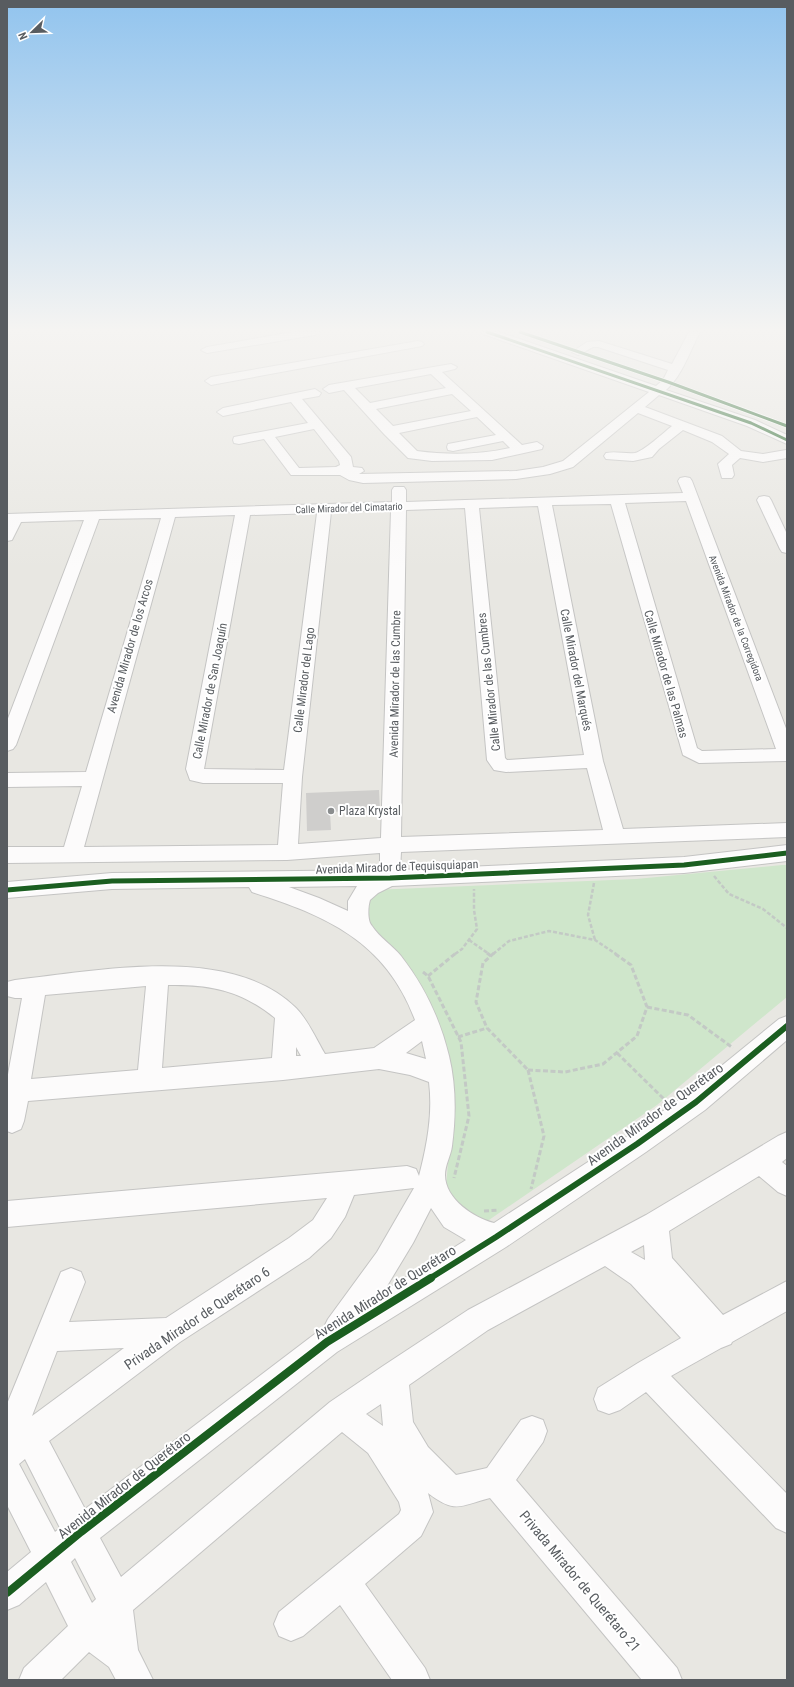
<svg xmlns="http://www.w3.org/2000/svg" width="794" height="1687" viewBox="0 0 794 1687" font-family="'Roboto Condensed',sans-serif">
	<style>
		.green { fill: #cfe6cb }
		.building { fill: #cfcecc }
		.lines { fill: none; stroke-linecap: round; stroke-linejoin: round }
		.minor-casing { stroke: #c4c4c3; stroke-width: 2 }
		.path-far1 { stroke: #c3c9c5; stroke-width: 2.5; stroke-dasharray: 4 2; stroke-linecap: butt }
		.path { stroke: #c3c9c5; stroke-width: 3; stroke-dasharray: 5 2.5; stroke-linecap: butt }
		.minor { fill: #fcfbfb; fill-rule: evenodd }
		.cycleway-far3-casing { stroke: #fff; stroke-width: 4.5 }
		.cycleway-far2-casing { stroke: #fff; stroke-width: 8 }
		.cycleway-far1-casing { stroke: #fff; stroke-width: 8 }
		.cycleway-casing { stroke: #fff; stroke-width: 10 }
		.cycleway-far3 { stroke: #1b5e20; stroke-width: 3 }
		.cycleway-far2 { stroke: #1b5e20; stroke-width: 5 }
		.cycleway-far1 { stroke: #1b5e20; stroke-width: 6 }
		.cycleway { stroke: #1b5e20; stroke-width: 8 }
		.poi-dot { fill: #8a8d8e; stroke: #fff; stroke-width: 1.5 }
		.labels { text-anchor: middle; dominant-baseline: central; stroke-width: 4; stroke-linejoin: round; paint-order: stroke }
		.far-street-label { font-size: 10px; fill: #585c60; stroke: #fff }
		.street-label { font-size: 12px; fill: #585c60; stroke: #fff }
		.poi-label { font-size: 12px; fill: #585c60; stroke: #fff; text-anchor: start }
		.near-street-label { font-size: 14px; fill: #585c60; stroke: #fff }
	</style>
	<rect width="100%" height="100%" fill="#e8e7e2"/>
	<path class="green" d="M782,865H787V997L657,1105L486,1222L462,1218L445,1197L450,1141L452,1071L420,983L360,921L372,890L636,879Z"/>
	<path class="building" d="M379,790L380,810L330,812L331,830L307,831L306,793Z"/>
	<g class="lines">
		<defs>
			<g id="minor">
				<path d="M293,332H320L315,335L207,353L201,350L207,347Z"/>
				<path d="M482,332H499L656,386L663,380L668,370L598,347H593L578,355L572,352L587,342L599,341L672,364L689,332H700C690,351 682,376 666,390L755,420L787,435V444L747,426L659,395L645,407L722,436L741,451L763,454L786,450L787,458L763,462L740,458L732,465L734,475L732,478H722L718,464L729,454L712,442L683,430L659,449L652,457L633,461L606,459L604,456L606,453C616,451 625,454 635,453C644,451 663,433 672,426L638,413L573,467L550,474L516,479L363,483L349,480L340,475H291L264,439L239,444L234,443L233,440L234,437L308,423L291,402L223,416L217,412L223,408L315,389L321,393L319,396L302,399L351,457L353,467L362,468L364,471L359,474L516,471L543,467L563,461L649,392L483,334ZM314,429L339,461L340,465L336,467L299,468L275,437Z"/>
				<path d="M418,341L422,342L424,344L422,346L211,385L205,381L211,377Z"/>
				<path d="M451,364L457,367L455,369L442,372L522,445L537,442L543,446L542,449L492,460L432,461L408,458L384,434L344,390L329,393L323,389L329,385ZM431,374L446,388L370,403L355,388ZM452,394L471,411L393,426L376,409ZM477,417L496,435L448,444L447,447L448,450L453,451L503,441L510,448C480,455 447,455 417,451L399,433Z"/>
				<path d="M685,477L690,478L692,481L787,731V761L699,763L683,755L611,504L552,505L603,761L623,829L787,823V837L401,852L400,870L684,857L787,845V861L684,873L392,886L378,893L370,900C368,906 367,921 372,926C379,937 393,946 401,956C425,987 440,1019 449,1056C456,1085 456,1116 452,1146C451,1155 445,1165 445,1175C445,1199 474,1218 494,1223L628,1136L687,1094L779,1019L787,1016V1040L705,1110L646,1152L506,1247L337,1352L100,1538L121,1577L330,1402L383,1366L468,1310L646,1215L778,1136L787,1132V1158L782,1162L787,1166V1196L778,1192L759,1176L669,1231L672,1258L723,1315L787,1281V1311L732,1342L731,1344L721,1348L671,1376L787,1494V1533L776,1528L646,1392L620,1410L609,1414L598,1410L594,1399L598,1388L638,1363L681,1338L631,1284L605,1266L488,1330L409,1385L413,1422L428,1447L456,1475L487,1468L521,1420L532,1416L543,1420L547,1431L543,1442L516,1480L677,1668L682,1680H642L490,1498C460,1506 455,1514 428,1493L433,1512L421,1536L365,1584L425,1668L430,1680H392L340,1605L303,1636L291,1641L279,1636L274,1624L279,1612L399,1514L401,1510L399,1502L368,1453L342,1432L133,1610L138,1650L153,1680H116L109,1667L89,1652L61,1680H19L24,1668L68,1626L46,1582L19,1605L7,1610V1572L31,1552L7,1505V1404L61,1272L71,1268L81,1272L85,1282L69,1322L166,1318L289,1238L313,1220L327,1198L7,1227V1201L407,1166L416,1169L419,1176C427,1145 433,1114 429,1082L410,1075L379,1069L283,1080L28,1101L24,1121L21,1129L12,1133L7,1131V1080L22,998H15L7,996V982L15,980C97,971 231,943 296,1008C308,1020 316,1039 325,1054L374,1048L415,1020C386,941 325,915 252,892L249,887L112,889L7,898V882L112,873L380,870V853L287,860L7,863V847H64L82,786L7,787V773L86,772L161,518L99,519L16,745L13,749L7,751V721L84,520L21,522L12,540L7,541V514L392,502V490L394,487H404L406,490V502L683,493L678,481L680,478ZM686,501L776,749L702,751L697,748L625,503ZM538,506L584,755L507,760L505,758L479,508ZM465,508L487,760L494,770L506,772L587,768L603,830L401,837L406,510ZM391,510L381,838L298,844L302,777L331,512ZM317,513L284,770L204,769L250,515ZM235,515L186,769L190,780L203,783H283L278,845L84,847L175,517ZM357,886L348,901V911L319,898L289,887ZM168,985C211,984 242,991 275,1018L272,1058L162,1068ZM146,986L138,1070L31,1079L45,995ZM422,1041L426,1059L406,1053ZM296,1047L301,1056H296ZM414,1188L377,1252L328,1319L324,1327L85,1509L49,1441L180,1342L309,1258L331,1238L345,1217L354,1195ZM431,1208L444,1227L466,1240L384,1291L413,1243ZM644,1245L645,1260L631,1252ZM124,1348L32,1416L57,1351ZM381,1404L383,1426L366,1414ZM25,1459L60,1528L55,1532L19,1464ZM75,1558L96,1599L92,1603L71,1562Z"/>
				<path d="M764,496L769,497L771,500L787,534V553L782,552L780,549L757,500L759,497Z"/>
			</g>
		</defs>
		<use href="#minor" class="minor-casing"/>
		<g class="path-far1">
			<path d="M714,876L729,894L763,909L787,928"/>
			<path d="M594,883L588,915L595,940"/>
			<path d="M469,940L489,954"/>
			<path d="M455,954L462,949L477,929L474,910V889"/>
			<path d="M493,954L509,941L549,931L595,940L616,954"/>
		</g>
		<g class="path">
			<path d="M487,953L491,956"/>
			<path d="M494,953L483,963L476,1002L487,1028L528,1070"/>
			<path d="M423,972L428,976L461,1042L469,1116L454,1178"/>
			<path d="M428,976L456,953"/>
			<path d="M647,1007L688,1015L733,1048"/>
			<path d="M458,1037L487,1028"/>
			<path d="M617,1053L665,1100"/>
			<path d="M528,1070L565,1072L603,1064L637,1036L647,1007L631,965L614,953"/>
			<path d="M528,1070L544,1136L531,1189"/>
			<path d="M484,1211L499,1210"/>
		</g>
		<use href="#minor" class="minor"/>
		<defs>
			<g id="cycleway-far3">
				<path d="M487,332L751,423L787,440"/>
				<path d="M520,332L668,382L787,426"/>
			</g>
			<path id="cycleway-far2" d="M7,890L112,881L390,878L684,865L787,853"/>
			<path id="cycleway-far1" d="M429,1279L496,1237L637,1144L696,1102L787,1026"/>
			<path id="cycleway" d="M7,1593L81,1532L327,1342L431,1278"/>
		</defs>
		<use href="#cycleway-far3" class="cycleway-far3-casing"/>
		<use href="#cycleway-far2" class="cycleway-far2-casing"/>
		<use href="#cycleway-far1" class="cycleway-far1-casing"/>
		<use href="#cycleway" class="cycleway-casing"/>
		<use href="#cycleway-far3" class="cycleway-far3"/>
		<use href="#cycleway-far2" class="cycleway-far2"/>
		<use href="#cycleway-far1" class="cycleway-far1"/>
		<use href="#cycleway" class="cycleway"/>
	</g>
	<linearGradient id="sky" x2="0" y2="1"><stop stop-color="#92c4ee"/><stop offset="0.58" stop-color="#f5f4f2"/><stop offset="1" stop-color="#f5f4f2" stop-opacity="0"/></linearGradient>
	<rect width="794" height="569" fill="url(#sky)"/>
	<circle class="poi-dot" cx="331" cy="811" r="4"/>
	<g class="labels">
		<g class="far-street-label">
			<text transform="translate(349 508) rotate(-2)">Calle Mirador del Cimatario</text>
			<text transform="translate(736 618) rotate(69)">Avenida Mirador de la Corregidora</text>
		</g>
		<g class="street-label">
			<text transform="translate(130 646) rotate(-74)">Avenida Mirador de los Arcos</text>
			<text transform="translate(576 670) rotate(79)">Calle Mirador del Marqués</text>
			<text transform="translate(666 674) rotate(74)">Calle Mirador de las Palmas</text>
			<text transform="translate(304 680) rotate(-83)">Calle Mirador del Lago</text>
			<text transform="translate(489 682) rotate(-96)">Calle Mirador de las Cumbres</text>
			<text transform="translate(395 684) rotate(-89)">Avenida Mirador de las Cumbre</text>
			<text transform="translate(210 691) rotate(-79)">Calle Mirador de San Joaquín</text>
			<text transform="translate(397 867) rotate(-2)">Avenida Mirador de Tequisquiapan</text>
		</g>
		<g class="poi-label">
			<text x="339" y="811">Plaza Krystal</text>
		</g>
		<g class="near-street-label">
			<text transform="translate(655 1114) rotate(-36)">Avenida Mirador de Querétaro</text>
			<text transform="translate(385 1292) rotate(-32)">Avenida Mirador de Querétaro</text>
			<text transform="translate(197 1318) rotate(-34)">Privada Mirador de Querétaro 6</text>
			<text transform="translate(124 1485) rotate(-38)">Avenida Mirador de Querétaro</text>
			<text transform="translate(580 1581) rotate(50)">Privada Mirador de Querétaro 21</text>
		</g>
	</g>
	<rect width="794" height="1687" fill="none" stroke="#585c60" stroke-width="16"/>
	<g transform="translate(32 32) rotate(247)" stroke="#ffffff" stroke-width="3" paint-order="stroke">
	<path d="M0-3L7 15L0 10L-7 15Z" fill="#585c60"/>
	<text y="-6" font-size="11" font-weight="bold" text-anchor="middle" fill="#585c60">N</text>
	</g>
</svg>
